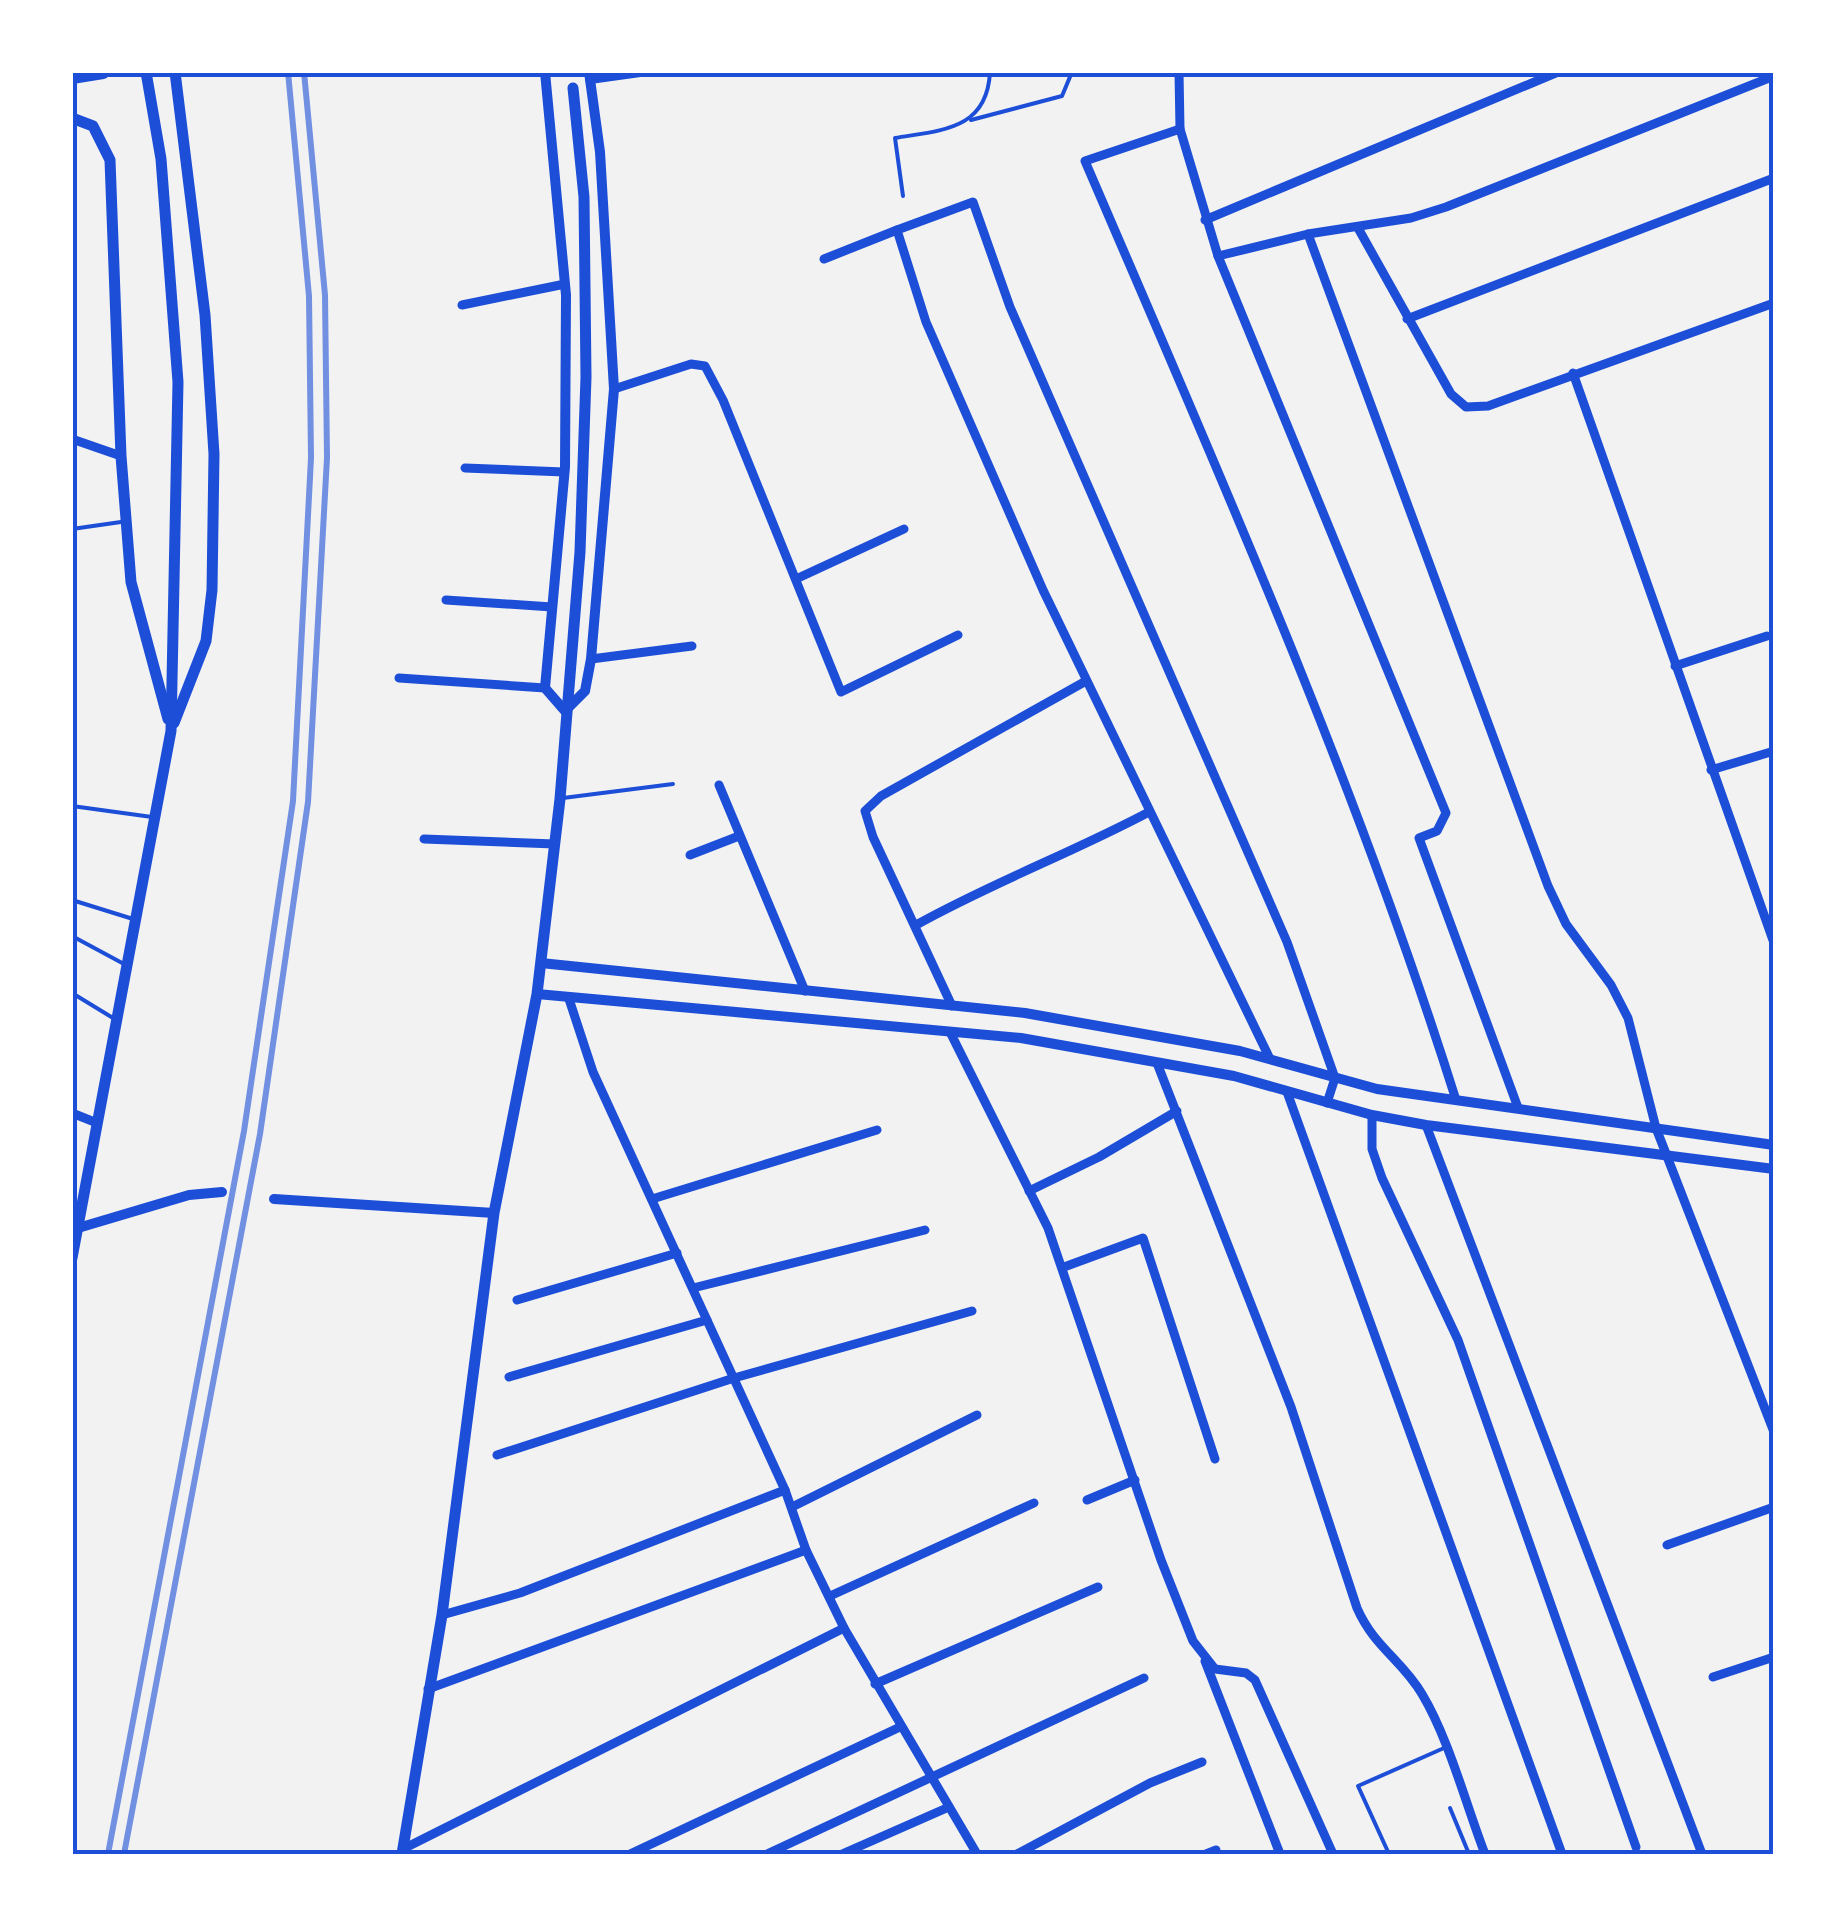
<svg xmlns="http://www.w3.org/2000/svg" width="1846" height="1927" viewBox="0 0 1846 1927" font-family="Spectral,serif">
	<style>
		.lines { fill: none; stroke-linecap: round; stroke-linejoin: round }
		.service { stroke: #1d4ed8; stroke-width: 4 }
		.minor { stroke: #1d4ed8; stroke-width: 9 }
		.tertiary { stroke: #1d4ed8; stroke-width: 10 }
		.secondary { stroke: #1d4ed8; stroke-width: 11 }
		.primary { stroke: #1d4ed8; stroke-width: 14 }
		.rail { stroke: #7290e2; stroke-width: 6 }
		.neatline { fill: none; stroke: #1d4ed8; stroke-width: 4 }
	</style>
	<rect width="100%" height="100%" fill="#f2f2f2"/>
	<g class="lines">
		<g class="service">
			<path d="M971,120L1062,96L1072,72"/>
			<path d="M903,196L895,138C942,130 987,130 990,72"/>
			<path d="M72,529L121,522"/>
			<path d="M563,798L673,784"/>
			<path d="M72,806L152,817"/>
			<path d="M72,900L133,919"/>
			<path d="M72,936L124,964"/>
			<path d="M72,993L113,1018"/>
			<path d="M1450,1808L1469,1854"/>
			<path d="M1389,1854L1358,1786L1444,1748"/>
		</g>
		<g class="minor">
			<path d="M1179,72L1180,129L1218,256L1446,813L1437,831L1419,838L1517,1105"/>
			<path d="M1180,129L1085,161C1218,471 1355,779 1456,1100"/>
			<path d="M1205,220L1558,72"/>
			<path d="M1358,228L1451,394L1466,407L1488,406L1774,303"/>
			<path d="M1308,234L1548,886L1566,924L1611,985L1628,1018L1656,1128L1774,1432"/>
			<path d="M1218,256L1308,234L1411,218L1446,207L1774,76"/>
			<path d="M824,259L897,230"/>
			<path d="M462,305L565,284"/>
			<path d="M1407,319L1774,178"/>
			<path d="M1573,373L1774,943"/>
			<path d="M614,389L691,364L705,366L723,400L841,692L958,635"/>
			<path d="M72,439L121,456"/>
			<path d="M465,468L564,472"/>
			<path d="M796,579L904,529"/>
			<path d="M446,600L552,607"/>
			<path d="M591,659L692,646"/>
			<path d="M1675,666L1767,636"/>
			<path d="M399,678L545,688"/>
			<path d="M1711,770L1774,751"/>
			<path d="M719,785L805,991"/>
			<path d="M424,839L555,844"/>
			<path d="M690,855L739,836"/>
			<path d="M916,925C993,882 1072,853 1149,812"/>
			<path d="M569,999L593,1072L785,1490L806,1550L844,1628L977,1854"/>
			<path d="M952,1006L873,837L865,811L881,796L1086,681"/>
			<path d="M950,1032L1048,1228L1161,1560L1193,1641L1215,1669L1246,1673L1255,1680L1333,1854"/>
			<path d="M1270,1059L1043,590L926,322L897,230L973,202L1010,307L1287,942L1335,1078L1327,1103"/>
			<path d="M1157,1063L1291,1407L1357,1608C1374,1647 1402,1660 1422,1694C1449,1739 1466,1805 1485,1854"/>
			<path d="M1287,1092L1562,1854"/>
			<path d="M72,1113L97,1123"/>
			<path d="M1372,1115V1149L1382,1178L1458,1340L1636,1847"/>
			<path d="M1426,1125L1702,1854"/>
			<path d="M1029,1191L1099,1157L1177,1111"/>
			<path d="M652,1199L877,1130"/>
			<path d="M1064,1267L1143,1238L1215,1459"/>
			<path d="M693,1288L925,1230"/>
			<path d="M517,1300L677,1253"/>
			<path d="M509,1377L707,1320"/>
			<path d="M497,1455L734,1378L972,1311"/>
			<path d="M1087,1500L1135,1480"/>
			<path d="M792,1507L977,1415"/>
			<path d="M1667,1545L1774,1507"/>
			<path d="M830,1596L1034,1503"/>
			<path d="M442,1615L520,1593L785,1490"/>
			<path d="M1205,1661L1280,1854"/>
			<path d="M1713,1677L1774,1657"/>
			<path d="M875,1684L1098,1587"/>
			<path d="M428,1689L806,1550"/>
			<path d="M403,1849L844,1628"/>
			<path d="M630,1854L900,1727"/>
			<path d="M767,1854L1144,1678"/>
			<path d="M842,1854L949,1807"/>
			<path d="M1017,1854L1150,1783L1202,1762"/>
			<path d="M1206,1854L1216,1850"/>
		</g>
		<g class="tertiary">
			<path d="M545,72L566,295L565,467L545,688L565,711L585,691L591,659L614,389L600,152L589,72"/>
			<path d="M590,79L640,72"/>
			<path d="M541,963L1025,1013L1240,1051L1377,1089L1774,1145"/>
			<path d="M537,994L1021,1038L1234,1076L1372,1115L1426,1125L1774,1169"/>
			<path d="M274,1199L494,1213"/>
			<path d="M78,1228L189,1195L222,1192"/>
		</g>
		<g class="secondary">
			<path d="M72,118L93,126L110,160L121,456L131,582L168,719"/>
			<path d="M174,723L206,641L212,590L214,454L205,315L175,72"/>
			<path d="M72,1258L171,731L178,382L161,159L146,72"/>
			<path d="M402,1854L442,1615L494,1213L537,994L560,799L580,552L586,377L584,197L573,88"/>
		</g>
		<path class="primary" d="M72,77L103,72"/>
		<g class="rail">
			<path d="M108,1854L244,1131L293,801L311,458L309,296L288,72"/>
			<path d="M124,1854L260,1134L308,802L327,458L325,295L304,72"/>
		</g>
	</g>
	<rect width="1846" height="1927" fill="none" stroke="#ffffff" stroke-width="150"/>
	<rect x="75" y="75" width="1696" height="1777" class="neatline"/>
</svg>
